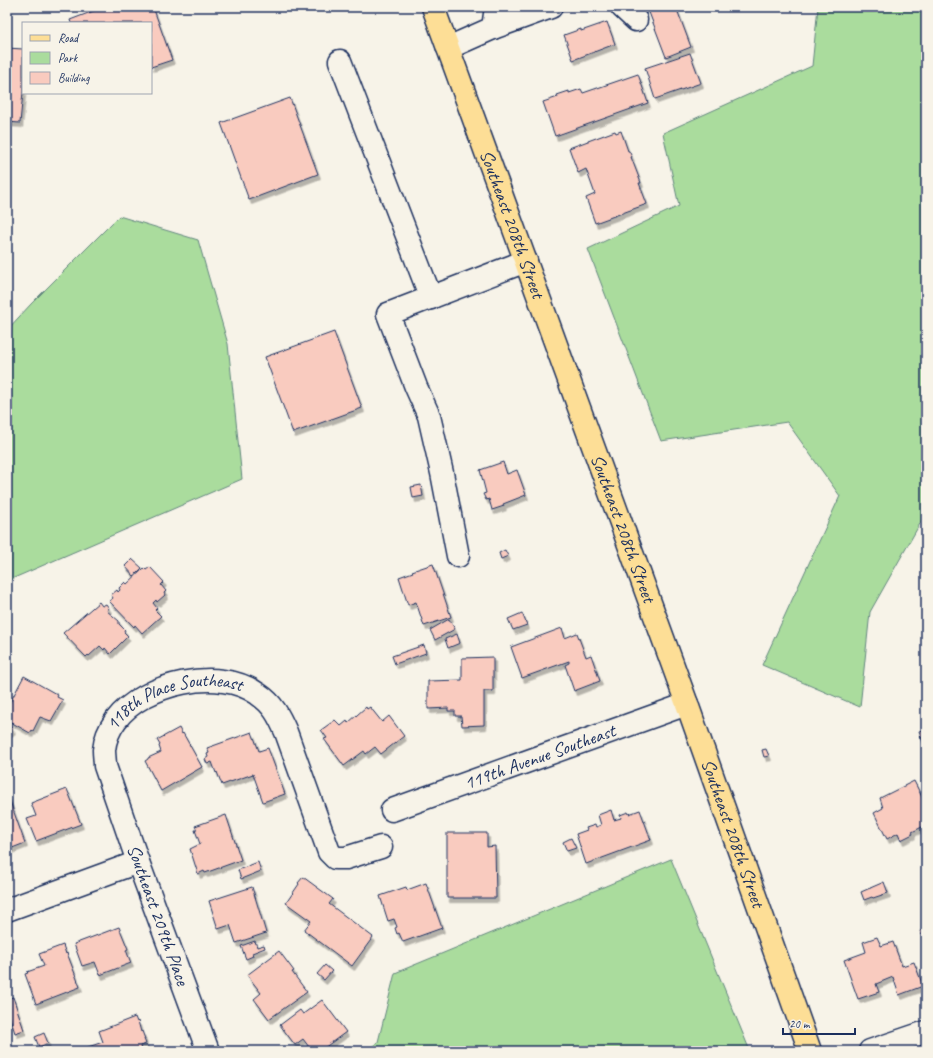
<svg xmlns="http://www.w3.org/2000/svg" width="933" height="1058" viewBox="0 0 933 1058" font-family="Caveat,sans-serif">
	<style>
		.green { fill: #aadc9d; stroke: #62867e }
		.building { fill: #f9cbbf; stroke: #1b2f5e; filter: url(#shadow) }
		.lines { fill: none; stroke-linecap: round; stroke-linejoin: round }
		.minor-casing { stroke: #1b2f5e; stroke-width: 25 }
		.major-casing { stroke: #1b2f5e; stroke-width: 25 }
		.minor { stroke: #f7f3e8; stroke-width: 22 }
		.major { stroke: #fdde96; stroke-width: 22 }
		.labels { text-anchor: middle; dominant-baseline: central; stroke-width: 3.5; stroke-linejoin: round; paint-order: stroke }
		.street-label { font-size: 19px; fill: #1b2f5e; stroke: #f7f3e8 }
	</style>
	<defs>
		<filter id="shadow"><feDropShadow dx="2.5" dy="4.5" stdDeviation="0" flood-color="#0004"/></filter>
	</defs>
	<rect width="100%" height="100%" fill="#f7f3e8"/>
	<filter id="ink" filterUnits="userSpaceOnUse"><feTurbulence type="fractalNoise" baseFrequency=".025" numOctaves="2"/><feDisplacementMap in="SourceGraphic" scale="8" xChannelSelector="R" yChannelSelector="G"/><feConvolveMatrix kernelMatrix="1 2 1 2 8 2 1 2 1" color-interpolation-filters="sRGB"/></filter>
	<g filter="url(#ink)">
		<g class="green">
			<path d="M818,7H926V513L870,612L860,707L762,665L840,496L787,422L661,441L588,249L679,206L663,133L812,66Z"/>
			<path d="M119,216L198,240L228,344L242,479L7,581V330L31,304Z"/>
			<path d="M671,859L750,1051H366L378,1042L395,973Z"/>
		</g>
		<g class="building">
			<path d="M104,7H153L172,60L151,67V23H71L70,20Z"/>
			<path d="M647,7H676L691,47L666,57Z"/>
			<path d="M607,22L615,44L573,60L564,35L581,29V31Z"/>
			<path d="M7,48L23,49V92L20,123L7,122Z"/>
			<path d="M690,53L701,83L655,99L645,68Z"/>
			<path d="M638,74L648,103L555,136L543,102L558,97L557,95L569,91V93L581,89L583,93Z"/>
			<path d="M290,98L318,174L249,200L221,123Z"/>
			<path d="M615,131L616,133L621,131L628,151H629L632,157H631L641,183H639L647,204L595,223L586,198L595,194L586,169L578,173L569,148Z"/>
			<path d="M334,332L362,408L293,433L265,357Z"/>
			<path d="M503,462L507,474L517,470L526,495L503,504L504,506L492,510L489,499L486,500L483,494L486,493L480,470Z"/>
			<path d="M421,485L423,496L413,498L411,487Z"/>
			<path d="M505,550L508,556L501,559L499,553Z"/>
			<path d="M132,559L142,568L134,576L125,566Z"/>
			<path d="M433,564L451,617L424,626L416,602L408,605L399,577L413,572L412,571Z"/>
			<path d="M150,567L164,582L161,585L166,591L164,593L165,595L157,602L156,600L153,603L157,608L155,610L161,616L142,633L135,625L134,627L109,601L113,598L111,595L117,590L118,592L120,590L119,588L125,582L127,584L144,568L146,570Z"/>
			<path d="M99,602L102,606L106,604L109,608L107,611L119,621V624L125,630L124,632L128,636L110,654L105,648L104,650L100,646L89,656L88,655L86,657L63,633Z"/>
			<path d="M522,613L527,625L513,630L508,619Z"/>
			<path d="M449,619L455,629L435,640L430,630Z"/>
			<path d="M562,628L565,638L577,633L586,657L591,655L600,681L574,691L565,665L569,663V661L522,678L511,647Z"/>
			<path d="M457,634L460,643L448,648L445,639Z"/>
			<path d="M424,645L426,653L395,664L392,656Z"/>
			<path d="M493,657V691H484V725L462,726L461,716H455V711H448V708L428,709V681L462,680V658Z"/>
			<path d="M24,676L58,695L57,697L63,700L51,721L40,717L33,731L32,730L30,733L7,720V708Z"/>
			<path d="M366,707L367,709L370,707L382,722L389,716L404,736L381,754L375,747L366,754L364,751L344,766L324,739L327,738L321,730L335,720L341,726L347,721L348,723Z"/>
			<path d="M7,722L13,729L7,734Z"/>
			<path d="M179,728L182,734L183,733L202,767L161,791L145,761L148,759V758L161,752L159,746L160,745L157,740Z"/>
			<path d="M926,729V751L919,731Z"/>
			<path d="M252,732L259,751L268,748L285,794L263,802L253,774L222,785L217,772L216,773L212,762L207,764L205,759L208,757L207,754L209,753L207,748Z"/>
			<path d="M766,749L769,756L764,757L762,750Z"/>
			<path d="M914,781L926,805V810L924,811L926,816V825L912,832L913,834L901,840L898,833L887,839L874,813L883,808L880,798Z"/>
			<path d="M67,789L81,824L36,841L27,819L36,816L31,803Z"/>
			<path d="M7,793L25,843L7,850Z"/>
			<path d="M611,810L614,820L621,818L620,815L628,812L629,814L640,810L651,840L586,864L576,834L587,830L586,828L595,825L596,827L601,825L598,815Z"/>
			<path d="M226,815L241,860L205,873L204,871L198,874L190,849L200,844L195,830H197L195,826Z"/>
			<path d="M447,833H487V847L495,846L496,898H447Z"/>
			<path d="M571,838L576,848L567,851L563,842Z"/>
			<path d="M258,862L261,871L241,879L238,870Z"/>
			<path d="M303,877L333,899L329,904L373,937L352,966L304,930L311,921L286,903L299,884L298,883Z"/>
			<path d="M884,882L888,893L873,898L872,897L864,900L861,892Z"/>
			<path d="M426,883L442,928L403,942L399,933L397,934L395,928L397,927L394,919L388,921L380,896L406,887L407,890Z"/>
			<path d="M252,887L266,933L236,943L230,925L218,929L209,901Z"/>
			<path d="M119,927L128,949L126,950L131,963L100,975L95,962L82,966L74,944Z"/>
			<path d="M926,929V947L920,931Z"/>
			<path d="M877,937L881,946L893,942L902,966L914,962L923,986L899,995L893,977L876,984L879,992L858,999L844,960L866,952L863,942Z"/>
			<path d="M255,941L257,947L264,945L265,948L252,953L253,956L246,959L241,946Z"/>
			<path d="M63,945L66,954L67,953L80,987L36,1004L25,974L28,973L27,972L44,966L39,954Z"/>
			<path d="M279,951L294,971L292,972L307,992L269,1019L254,999L261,993L247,975Z"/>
			<path d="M325,965L332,971L324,980L317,974Z"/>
			<path d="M13,997L24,1030L15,1033L7,1009V999Z"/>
			<path d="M322,1000L346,1032L320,1051H312L303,1039L295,1045L280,1025L300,1010L303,1014Z"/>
			<path d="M135,1017L137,1022L138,1021L141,1032L142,1031L145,1039H144L146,1044L140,1046L141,1051H90L88,1047L103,1042L99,1031Z"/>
			<path d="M44,1033L48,1043L39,1047L35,1037Z"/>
		</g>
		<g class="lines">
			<defs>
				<g id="minor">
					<path d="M622,7L636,20"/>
					<path d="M493,28L551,7"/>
					<path d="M448,48L493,28L496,7"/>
					<path d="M340,61L431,298"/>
					<path d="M458,556L442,473L429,416L416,387L388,314L526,261"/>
					<path id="s1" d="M392,810L687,704"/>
					<path d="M7,910L138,862"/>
					<path id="s2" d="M208,1051L138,862L105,766C105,761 104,755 104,750C105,740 110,728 116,720C144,683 220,666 258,694C273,704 279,716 286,732L329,852L335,858H346L381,847"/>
					<path d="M870,1051L926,1032"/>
				</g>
				<g id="major">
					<path id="s3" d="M433,7L687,704L810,1051"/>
				</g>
			</defs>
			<use href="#minor" class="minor-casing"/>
			<use href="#major" class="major-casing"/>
			<use href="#minor" class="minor"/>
			<use href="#major" class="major"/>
		</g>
	</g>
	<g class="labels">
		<g class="street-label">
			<text stroke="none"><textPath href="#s3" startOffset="231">Southeast 208th Street</textPath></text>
			<text stroke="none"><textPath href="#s3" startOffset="555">Southeast 208th Street</textPath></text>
			<text stroke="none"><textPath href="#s2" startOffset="416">118th Place Southeast</textPath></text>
			<text stroke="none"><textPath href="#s1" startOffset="157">119th Avenue Southeast</textPath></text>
			<text stroke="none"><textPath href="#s3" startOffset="879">Southeast 208th Street</textPath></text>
			<text transform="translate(158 915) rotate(70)">Southeast 209th Place</text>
		</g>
	</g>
	<rect width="933" height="1058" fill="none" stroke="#f7f3e8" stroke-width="24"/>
	<rect x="12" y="12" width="909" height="1034" fill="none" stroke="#1b2f5e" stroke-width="1.5" filter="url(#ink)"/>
	<rect x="22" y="22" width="130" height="72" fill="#f7f3e8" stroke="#9fa5b1"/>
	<rect x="30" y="35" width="20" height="6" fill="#fdde96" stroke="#9fa5b1"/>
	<text x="58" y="42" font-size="12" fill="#1b2f5e">Road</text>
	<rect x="30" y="52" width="20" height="12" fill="#aadc9d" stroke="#9fa5b1"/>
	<text x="58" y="62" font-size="12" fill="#1b2f5e">Park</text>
	<rect x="30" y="72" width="20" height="12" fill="#f9cbbf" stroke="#9fa5b1"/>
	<text x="58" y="82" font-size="12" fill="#1b2f5e">Building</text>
	<path d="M783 1028v6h72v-6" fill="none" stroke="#1b2f5e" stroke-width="2"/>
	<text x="789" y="1028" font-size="12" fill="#1b2f5e" stroke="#f7f3e8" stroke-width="3" paint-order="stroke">20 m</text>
</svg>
